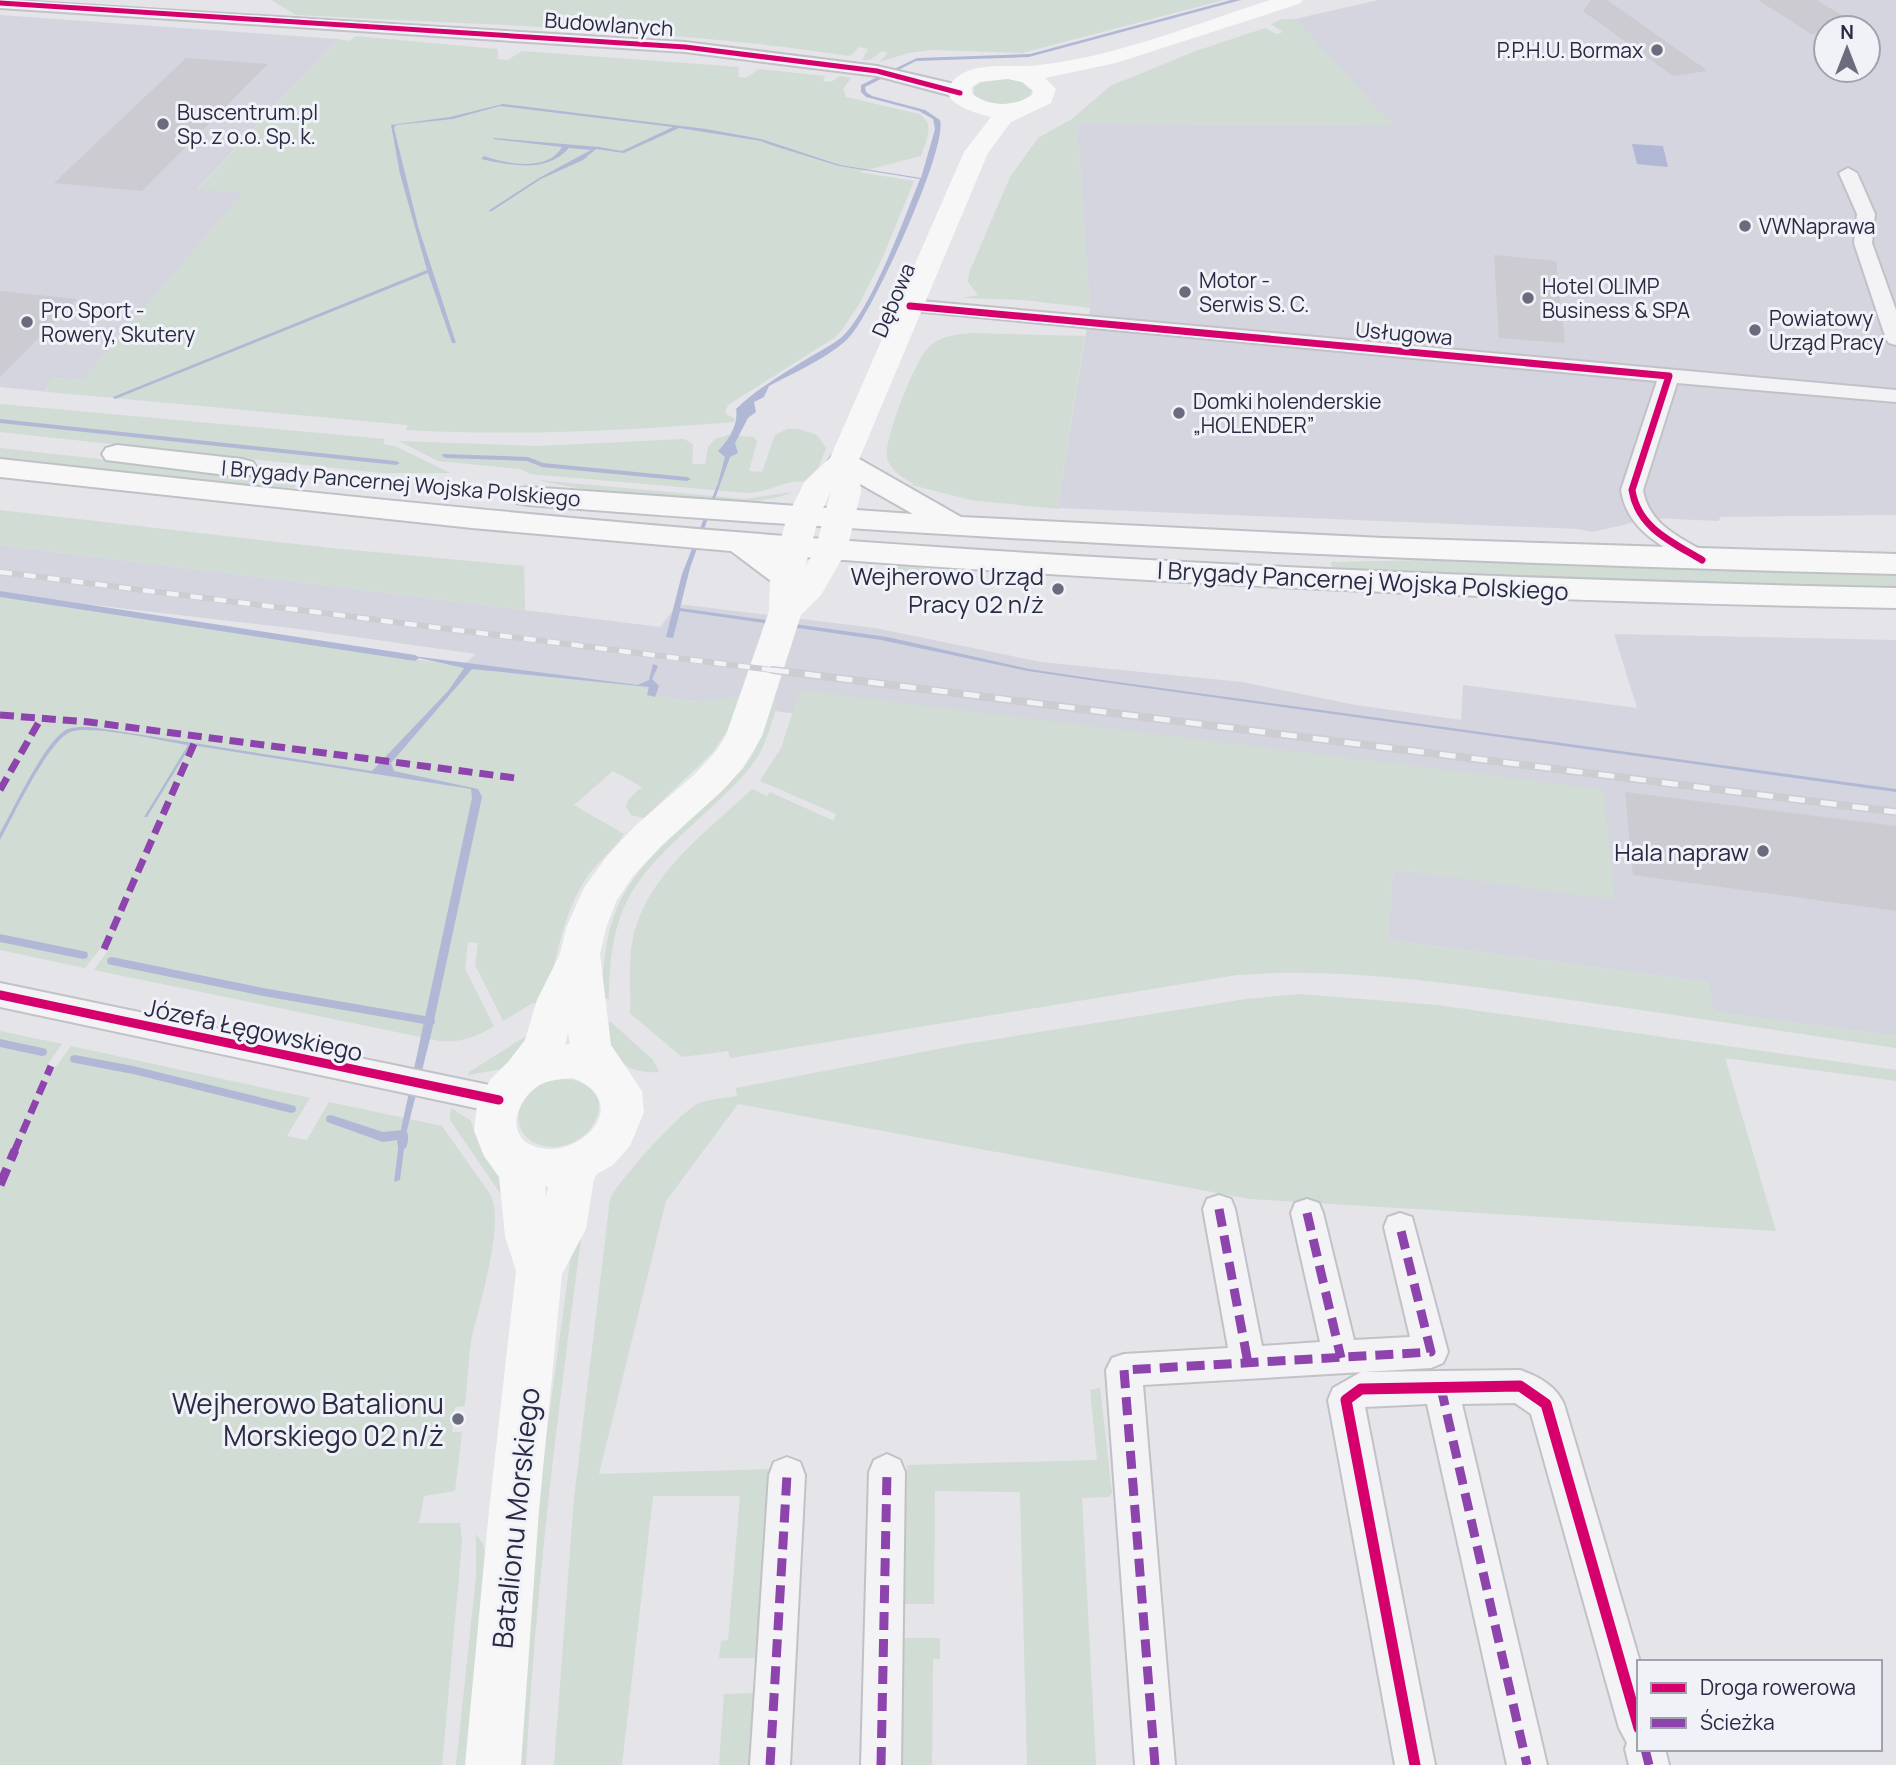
<svg xmlns="http://www.w3.org/2000/svg" width="1896" height="1765" viewBox="0 0 1896 1765" font-family="Manrope,sans-serif">
	<style>
		.built { fill: #d4d5de; fill-rule: evenodd }
		.green { fill: #d1dcd4 }
		.water { fill: #b1b8d5 }
		.lines { fill: none; stroke-linecap: round; stroke-linejoin: round }
		.stream { fill: #b1b8d5; fill-rule: evenodd }
		.building { fill: #cbcbd1 }
		.minor-casing { stroke: #c1c1c7; stroke-width: 4 }
		.primary-casing { stroke: #bfc1c7; stroke-width: 4 }
		.minor { fill: #f3f3f6; fill-rule: evenodd }
		.secondary { fill: #f7f7f7; fill-rule: evenodd }
		.primary { fill: #f7f7f7; fill-rule: evenodd }
		.rail-far1-casing { stroke: #cccdd1; stroke-width: 6 }
		.rail-casing { stroke: #cccdd1; stroke-width: 8 }
		.rail-far1 { stroke: #f1f2f8; stroke-width: 4.5; stroke-dasharray: 12; stroke-linecap: butt }
		.rail { stroke: #f1f2f8; stroke-width: 5; stroke-dasharray: 16; stroke-linecap: butt }
		.quiet-far1 { stroke: #8e44ad; stroke-width: 7; stroke-dasharray: 14 7; stroke-linecap: butt }
		.quiet { stroke: #8e44ad; stroke-width: 9; stroke-dasharray: 18 9; stroke-linecap: butt }
		.cycleway-far3-casing { stroke: #f1f2f8; stroke-width: 8 }
		.cycleway-far2-casing { stroke: #f1f2f8; stroke-width: 10 }
		.cycleway-far1-casing { stroke: #f1f2f8; stroke-width: 13 }
		.cycleway-casing { stroke: #f1f2f8; stroke-width: 16 }
		.cycleway-far3 { stroke: #d6006c; stroke-width: 5 }
		.cycleway-far2 { stroke: #d6006c; stroke-width: 7 }
		.cycleway-far1 { stroke: #d6006c; stroke-width: 9 }
		.cycleway { stroke: #d6006c; stroke-width: 11 }
		.poi-dot { fill: #6a6c7e; stroke: #f1f2f8; stroke-width: 2.5 }
		.labels { text-anchor: middle; dominant-baseline: central; stroke-width: 6; stroke-linejoin: round; paint-order: stroke }
		.far-street-label { font-size: 21px; fill: #292b44; stroke: #f1f2f8 }
		.far-poi-label { font-size: 21px; fill: #292b44; stroke: #f1f2f8; text-anchor: start }
		.poi-label { font-size: 24px; fill: #292b44; stroke: #f1f2f8; text-anchor: end }
		.street-label { font-size: 24px; fill: #292b44; stroke: #f1f2f8 }
		.near-poi-label { font-size: 28px; fill: #292b44; stroke: #f1f2f8; text-anchor: end }
		.near-street-label { font-size: 28px; fill: #292b44; stroke: #f1f2f8 }
	</style>
	<rect width="100%" height="100%" fill="#e4e4e9"/>
	<g class="built">
		<path d="M1379,0H1896V515L1721,517L1718,521L1652,518L1593,532L1577,529L1057,508L1090,309L1077,124L1392,125L1295,19ZM1826,28H1868V70H1826Z"/>
		<path d="M0,15L338,39L198,188L244,192L83,380L53,378L46,389L48,392L0,387Z"/>
		<path d="M0,545L660,627L678,604L760,614L875,628L1041,662L1242,682L1356,705L1461,720L1463,685L1637,708L1614,634L1896,640V1036L1714,1012L1708,982L1388,940L1393,869L1614,899L995,738L455,672L476,654L299,629L51,600L0,591Z"/>
	</g>
	<g class="green">
		<path d="M271,0H1224L1022,53L930,50L909,53L879,62L888,53L882,51L870,60H862L868,49L859,47L850,56C666,28 481,25 296,15Z"/>
		<path d="M1282,19H1295L1393,125L1077,124L1090,308L1023,300L963,298L978,295L968,282L969,273L1010,177L1038,138L1072,119L1110,86L1196,51L1265,28L1277,34L1283,32L1271,24Z"/>
		<path d="M355,36L498,49V59L508,60L522,51L739,67L738,77L746,78L759,69L825,76L823,81L831,82L840,76L851,78L843,89L846,97L919,114C936,124 926,140 921,156L859,172L914,181L881,261L859,304L841,331L834,338L728,405L725,413L735,419L734,422C624,431 516,436 406,430L408,425L48,392L46,385L53,378L83,380L243,193L198,189L338,39L350,41Z"/>
		<path d="M1006,78L1023,82L1032,90L1031,94C1017,108 989,107 974,95V87L982,81Z"/>
		<path d="M971,333L1085,336L1057,507L1059,509L970,500L912,485L913,483C902,478 890,470 887,457C884,439 916,357 930,346C941,336 957,334 971,333Z"/>
		<path d="M0,404L385,439L383,444L395,446L450,473H381L0,432Z"/>
		<path d="M798,429L817,435L826,448L819,466L806,482C784,479 773,492 748,493L530,474L521,469L438,461L399,441L538,446L684,439L693,444L692,464H705L708,447L715,439L728,435L754,437L757,442L749,471L762,472L775,435L787,429Z"/>
		<path d="M0,448L299,481L294,488L241,486L0,460Z"/>
		<path d="M538,480L745,499L792,492C747,515 590,493 538,480Z"/>
		<path d="M0,510L331,548L524,566L525,610L0,545Z"/>
		<path d="M1428,560L1896,574V587L1638,581L1332,570L1331,562Z"/>
		<path d="M889,565L917,567L985,578L893,572Z"/>
		<path d="M0,591L64,605L359,649L478,670L650,687L647,695L652,696L699,702L742,695L728,730L712,753L644,818L631,815L626,806L629,799L642,787L613,771L574,805L624,834C614,850 596,863 585,880C562,916 556,959 547,1000L531,1004L503,1021L475,965L478,943L468,942L465,969L494,1026C476,1037 461,1043 440,1041L94,970L108,950L100,949L85,968L0,950Z"/>
		<path d="M800,690L1603,789L1615,900L1393,869L1388,940L1708,982L1714,1012L1896,1036V1048C1780,1031 1665,1013 1549,997C1445,983 1342,967 1237,975L730,1058L728,1051L682,1057L630,1013C631,988 628,962 633,938C647,874 708,831 752,789L767,796L770,792L834,821L836,814L760,781L781,748Z"/>
		<path d="M773,699H779C772,720 768,741 756,759C742,780 723,796 705,813C636,877 610,900 609,999H602C604,898 631,874 702,809C720,792 740,775 753,754C762,737 767,717 773,699Z"/>
		<path d="M1300,994L1437,1005L1896,1070V1081L1725,1058L1776,1231L1250,1199L738,1104L666,1201L599,1474L770,1469L756,1658H719L721,1641L728,1640L740,1496H653L622,1765H554L574,1498L610,1199C619,1180 681,1111 699,1103C711,1099 725,1098 737,1096L736,1088L959,1045L1246,999Z"/>
		<path d="M605,1022H611L653,1060L659,1072C621,1074 611,1056 605,1022Z"/>
		<path d="M536,1030L502,1069L468,1075L469,1072Z"/>
		<path d="M0,1031L62,1044L47,1065L56,1067L71,1046L310,1098L287,1136L307,1140L329,1102L442,1126L490,1194C506,1222 478,1308 471,1341C468,1363 467,1385 465,1406L455,1407L452,1432H462L455,1491L424,1496L419,1523H460L462,1542L442,1765H0Z"/>
		<path d="M561,1079C633,1081 590,1163 538,1144C511,1134 514,1102 535,1088C543,1082 552,1081 561,1079Z"/>
		<path d="M451,1108L470,1120L483,1150L499,1168L509,1206L450,1120Z"/>
		<path d="M576,1218H584C559,1400 536,1582 526,1765H516L538,1497Z"/>
		<path d="M1100,1388L1112,1493L1109,1497L1082,1498L1096,1765H1027L1020,1492L935,1491L934,1604H904L907,1465L1097,1460L1090,1390Z"/>
		<path d="M476,1534L483,1544L485,1553L466,1765H456L476,1577Z"/>
		<path d="M903,1638H940V1659H933L932,1765H901Z"/>
		<path d="M754,1693L749,1765H719L724,1694Z"/>
	</g>
	<g class="water">
		<path d="M1231,0H1241L1029,57L916,61L865,87L866,92L872,96L925,110L940,120C948,149 873,310 851,335C833,356 793,373 769,386L764,397L754,402L756,412L748,418L735,443L738,453L730,457L690,568L680,608L887,637L1029,669L1096,679L1896,789V792L1096,681L1028,671L881,640L680,611L673,638L666,637L682,574L718,483L725,457L718,451C728,441 739,424 736,409C758,388 784,373 810,357C820,351 832,345 842,337C871,310 904,219 920,179L839,166L771,145L761,141L679,128L624,153L596,149L583,160L541,179L492,211H488L539,178L591,150L569,148C546,174 510,165 481,159L484,156C506,164 548,172 562,147L493,139L495,138L599,147L622,151L673,127L500,106L453,119L396,125L394,128L418,226L456,343H452L428,273L115,399L113,397L427,270L400,174L391,125L450,117L503,104L706,129L761,139L840,165L921,178L935,129L933,119L919,111L866,97L861,92V85L917,58L1030,54Z"/>
		<path d="M1632,144L1663,146L1668,167L1637,164Z"/>
		<path d="M405,655L638,685L649,680L653,664L658,666L652,679L659,686L655,697L647,695L649,687L472,669L391,763L394,771L478,789L482,797L430,1039L406,1134L400,1180L394,1182L400,1134L472,798L471,789L191,745L147,817H144L188,745C164,741 89,724 70,732C47,743 14,815 0,840V833C12,812 47,736 68,729C81,725 98,728 111,730L372,771L448,691L464,668Z"/>
	</g>
	<g class="lines">
		<g class="stream">
			<path d="M0,419L396,461L400,463L396,465L0,423Z"/>
			<path d="M443,454L528,457L543,463L687,477L691,479L687,481L542,467L527,461L446,458L442,456Z"/>
			<path d="M0,591L415,655L419,658L415,661L0,597Z"/>
			<path d="M0,934L83,951L87,952L88,955L87,958L83,959L0,942Z"/>
			<path d="M112,957L263,988L430,1017L434,1018L435,1021L434,1024L430,1025L263,996L112,965L108,964L107,961L108,958Z"/>
			<path d="M0,1039L42,1048L46,1049L47,1052L46,1055L42,1056L0,1047Z"/>
			<path d="M75,1055L133,1066L291,1105L295,1106L296,1109L295,1112L291,1113L133,1074L75,1063L71,1062L70,1059L71,1056Z"/>
			<path d="M331,1115L383,1132L403,1130L407,1132C409,1137 408,1143 406,1148L402,1150L398,1148L397,1140L383,1142L327,1122L326,1119L327,1116Z"/>
		</g>
	</g>
	<g class="building">
		<path d="M1591,0H1607L1708,71L1673,76L1583,11Z"/>
		<path d="M1758,0H1817L1862,28H1826V32L1811,34Z"/>
		<path d="M186,58L268,64L142,191L54,183Z"/>
		<path d="M1494,255L1556,261L1565,343L1499,338Z"/>
		<path d="M0,291L77,299L0,377Z"/>
		<path d="M1625,792L1896,826V911L1633,875Z"/>
	</g>
	<g class="lines">
		<defs>
			<g id="minor">
				<path d="M0,0L685,42L877,66L950,83L968,93L960,98L877,76L685,52L0,8Z"/>
				<path d="M1848,168L1857,173L1875,214L1872,243L1896,310V345L1889,343L1886,339L1854,243L1857,214L1839,173Z"/>
				<path d="M910,300L1896,390V402L1677,383L1643,490C1649,526 1682,538 1710,555L1714,560L1710,565L1702,567L1694,565C1662,546 1627,530 1621,490L1657,381L903,310L900,306L903,302Z"/>
				<path d="M0,983L499,1087L510,1091L515,1100L510,1109L499,1113L0,1007Z"/>
				<path d="M1219,1195L1231,1199L1235,1209L1262,1346L1320,1342L1291,1213L1295,1203L1307,1199L1319,1203L1323,1213L1354,1340L1410,1337L1384,1227L1388,1217L1400,1213L1412,1217L1448,1352L1443,1363L1431,1368L1143,1385L1175,1765H1135L1106,1370L1112,1358L1124,1354L1228,1348L1203,1209L1207,1199Z"/>
				<path d="M1520,1370C1538,1376 1556,1386 1564,1404L1640,1662L1639,1749H1665L1669,1765H1629L1625,1749L1627,1743L1619,1728L1531,1414L1515,1403L1462,1404L1547,1765H1507L1427,1404L1365,1407L1435,1765H1395L1328,1400L1333,1388L1361,1372Z"/>
				<path d="M887,1454L900,1460L905,1472L901,1765H861L869,1472L874,1460Z"/>
				<path d="M787,1457L800,1462L805,1475L790,1765H750L769,1475L774,1462Z"/>
			</g>
			<g id="primary">
				<path d="M117,445L242,459L253,462L257,468L253,474L242,477L106,460L102,454L106,448Z"/>
				<path d="M843,453L854,456L961,517L1383,538L1896,554V574C1439,563 984,541 528,505L517,503L513,496L517,489L528,487L913,514L832,468L828,462L832,456Z"/>
				<path d="M0,459C316,494 633,527 951,548C1266,569 1581,581 1896,588V608C1522,601 1150,584 777,555L797,570L802,577L797,584L786,587L775,584L731,551L472,528L0,477Z"/>
			</g>
		</defs>
		<use href="#minor" class="minor-casing"/>
		<use href="#primary" class="primary-casing"/>
		<use href="#minor" class="minor"/>
		<path class="secondary" d="M1270,0H1303L1299,4L1116,63L1045,78L1056,89L1051,103L1011,122L988,153L858,462L861,492L847,550L821,595L801,615L762,736L743,768L721,792L661,846L633,876L616,902L606,928L600,954L611,1045L642,1091L644,1112L630,1146L613,1165L597,1174L594,1179L586,1229L562,1274L539,1510L521,1765H465L489,1510L516,1271L505,1236L499,1177L484,1156L474,1131L477,1105L490,1080L508,1062L525,1040L537,1000L560,954L566,928L584,888L607,856L635,826L695,774L717,750L726,735L769,611L770,577L787,517L805,481L830,458L964,152L991,117C979,114 933,102 953,81C973,59 1013,69 1039,65C1115,57 1198,23 1270,0ZM1008,79L1022,82L1033,91L1032,95C1014,107 990,107 972,94V87L980,82ZM831,491L815,550L805,567L819,517ZM568,1033L570,1044L565,1045ZM573,1078C639,1106 572,1165 531,1145C501,1130 523,1090 546,1082C555,1079 565,1079 573,1078ZM545,1186L548,1187L546,1198Z"/>
		<use href="#primary" class="primary"/>
		<defs>
			<path id="rail-far1" d="M0,572L787,672"/>
			<path id="rail" d="M773,670L1896,812"/>
		</defs>
		<use href="#rail-far1" class="rail-far1-casing"/>
		<use href="#rail" class="rail-casing"/>
		<use href="#rail-far1" class="rail-far1"/>
		<use href="#rail" class="rail"/>
		<g class="quiet-far1">
			<path d="M0,715L89,722L515,778"/>
			<path d="M0,790L40,720"/>
			<path d="M104,949L197,737"/>
			<path d="M14,1152L51,1066"/>
		</g>
		<g class="quiet">
			<path d="M0,1185L15,1150"/>
			<path d="M1219,1209L1248,1363"/>
			<path d="M1307,1213L1341,1358"/>
			<path d="M1441,1388L1527,1765"/>
			<path d="M1645,1749L1649,1765"/>
			<path d="M770,1765L787,1475"/>
			<path d="M881,1765L887,1472"/>
			<path d="M1155,1765L1124,1370L1431,1352L1400,1227"/>
		</g>
		<defs>
			<path id="cycleway-far3" d="M0,3L685,47L877,71L960,93"/>
			<path id="cycleway-far2" d="M910,306L1669,376L1632,490C1638,528 1672,542 1702,560"/>
			<path id="cycleway-far1" d="M0,995L499,1100"/>
			<path id="cycleway" d="M1415,1765L1346,1400L1361,1389L1520,1386L1546,1404L1639,1728"/>
		</defs>
		<use href="#cycleway-far3" class="cycleway-far3-casing"/>
		<use href="#cycleway-far2" class="cycleway-far2-casing"/>
		<use href="#cycleway-far1" class="cycleway-far1-casing"/>
		<use href="#cycleway" class="cycleway-casing"/>
		<use href="#cycleway-far3" class="cycleway-far3"/>
		<use href="#cycleway-far2" class="cycleway-far2"/>
		<use href="#cycleway-far1" class="cycleway-far1"/>
		<use href="#cycleway" class="cycleway"/>
	</g>
	<g class="poi-dot">
		<circle cx="1657" cy="50" r="7"/>
		<circle cx="163" cy="124" r="7"/>
		<circle cx="1745" cy="226" r="7"/>
		<circle cx="1185" cy="292" r="7"/>
		<circle cx="1528" cy="298" r="7"/>
		<circle cx="27" cy="322" r="7"/>
		<circle cx="1755" cy="330" r="7"/>
		<circle cx="1179" cy="413" r="7"/>
		<circle cx="1058" cy="589" r="7"/>
		<circle cx="1763" cy="851" r="7"/>
		<circle cx="458" cy="1419" r="7"/>
	</g>
	<g class="labels">
		<g class="far-street-label">
			<text transform="translate(609 24) rotate(4)">Budowlanych</text>
			<text transform="translate(893 300) rotate(-67)">Dębowa</text>
			<text transform="translate(1404 333) rotate(5)">Usługowa</text>
			<text transform="translate(401 483) rotate(5)">I Brygady Pancernej Wojska Polskiego</text>
		</g>
		<g class="far-poi-label">
			<text x="1643" y="50" text-anchor="end">P.P.H.U. Bormax</text>
			<text x="177" y="112">Buscentrum.pl<tspan x="177" dy="24">Sp. z o.o. Sp. k.</tspan></text>
			<text x="1759" y="226">VWNaprawa</text>
			<text x="1199" y="280">Motor -<tspan x="1199" dy="24">Serwis S. C.</tspan></text>
			<text x="1542" y="286">Hotel OLIMP<tspan x="1542" dy="24">Business &amp; SPA</tspan></text>
			<text x="41" y="310">Pro Sport -<tspan x="41" dy="24">Rowery, Skutery</tspan></text>
			<text x="1769" y="318">Powiatowy<tspan x="1769" dy="24">Urząd Pracy</tspan></text>
			<text x="1193" y="401">Domki holenderskie<tspan x="1193" dy="24">„HOLENDER”</tspan></text>
		</g>
		<g class="poi-label">
			<text x="1044" y="575">Wejherowo Urząd<tspan x="1044" dy="28">Pracy 02 n/ż</tspan></text>
			<text x="1749" y="851">Hala napraw</text>
		</g>
		<g class="street-label">
			<text transform="translate(1363 580) rotate(3)">I Brygady Pancernej Wojska Polskiego</text>
			<text transform="translate(254 1029) rotate(12)">Józefa Łęgowskiego</text>
		</g>
		<g class="near-poi-label">
			<text x="444" y="1403">Wejherowo Batalionu<tspan x="444" dy="32">Morskiego 02 n/ż</tspan></text>
		</g>
		<g class="near-street-label">
			<text transform="translate(515 1518) rotate(-84)">Batalionu Morskiego</text>
		</g>
	</g>
	<rect x="1637" y="1660" width="245" height="91" fill="#f1f2f8" stroke="#a1a2b0" stroke-width="2"/>
	<rect x="1651" y="1683" width="35" height="10" fill="#d6006c" stroke="#a1a2b0" stroke-width="2"/>
	<text x="1700" y="1695" font-size="21" fill="#292b44">Droga rowerowa</text>
	<rect x="1651" y="1718" width="35" height="10" fill="#8e44ad" stroke="#a1a2b0" stroke-width="2"/>
	<text x="1700" y="1730" font-size="21" fill="#292b44">Ścieżka</text>
	<g transform="translate(1847 49)"><circle r="33" fill="#f1f2f8" stroke="#a1a2b0" stroke-width="2"/>
	<path d="M0-5L12 26L0 18L-12 26Z" fill="#6a6c7e"/>
	<text y="-10" font-size="19" font-weight="bold" text-anchor="middle" fill="#292b44">N</text>
	</g>
</svg>
